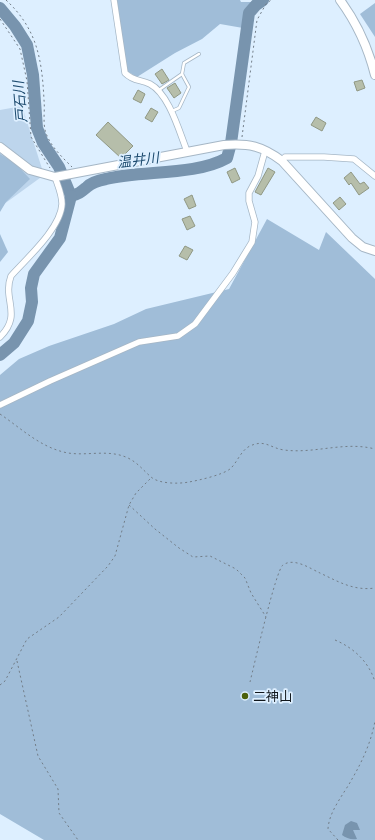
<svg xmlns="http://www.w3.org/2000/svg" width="375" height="840" viewBox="0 0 375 840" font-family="Merriweather,'Noto Sans JP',serif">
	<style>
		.green { fill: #bdd5ec }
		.forest { fill: #a0bdd8 }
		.water { fill: #7894ae }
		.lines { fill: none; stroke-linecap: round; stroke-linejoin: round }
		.river { stroke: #7894ae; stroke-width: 12 }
		.building { fill: #b6beaa; stroke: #909884 }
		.lane-casing { stroke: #a6b7c6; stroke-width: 4 }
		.street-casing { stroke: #a6b7c6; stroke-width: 7 }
		.secondary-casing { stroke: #a6b7c6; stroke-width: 10 }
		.path { stroke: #727d88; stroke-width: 1; stroke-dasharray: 2 3; stroke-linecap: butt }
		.lane { stroke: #fff; stroke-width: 2.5 }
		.street { stroke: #fff; stroke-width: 5.5 }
		.secondary { stroke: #fff; stroke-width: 8 }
		.poi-dot { fill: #4c610c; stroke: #ddefff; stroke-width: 1.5 }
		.labels { text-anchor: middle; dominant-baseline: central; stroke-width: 3.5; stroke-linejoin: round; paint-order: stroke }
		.poi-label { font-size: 13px; fill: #10161b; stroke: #ddefff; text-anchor: start }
		.water-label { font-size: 14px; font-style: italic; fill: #1e4c70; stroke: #ddefff }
	</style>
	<rect width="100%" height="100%" fill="#ddefff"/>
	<path class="green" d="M22,106L44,175L0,207V110Z"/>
	<g class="forest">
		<path d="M117,0H240L241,2H254L248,11L243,28L220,24L202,39L175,53L137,77L127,71Z"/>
		<path d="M375,3V37L360,14Z"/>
		<path d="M0,154L15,163L30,179L6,202L0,212Z"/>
		<path d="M267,219L319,250L326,232L375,279V840H44L0,814V375L19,359L49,346L114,324L146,309L229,289Z"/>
		<path d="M0,234L8,252L0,262Z"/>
	</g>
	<path class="water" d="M351,821L357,823L360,830H353L357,839C351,840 346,838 342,835L345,825Z"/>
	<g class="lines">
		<g class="river">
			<path d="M0,8L15,26L27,45L33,75L37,128L43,143L59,167L71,196"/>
			<path d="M71,196C79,194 81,192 87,187C91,183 101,180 106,179C142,170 195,176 227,158L231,143L249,13L256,5L263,0"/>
			<path d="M0,355L14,343L28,321L32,302L31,288L34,274L60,238L71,196"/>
		</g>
	</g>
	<g class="building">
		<path d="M162,69L169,80L162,84L155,74Z"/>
		<path d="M362,80L365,88L357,91L354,82Z"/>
		<path d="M175,83L181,93L174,98L167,88Z"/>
		<path d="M138,90L145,94L141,103L133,99Z"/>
		<path d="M151,108L158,112L152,122L145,118Z"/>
		<path d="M316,117L326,123L322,131L311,125Z"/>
		<path d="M108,122L133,146L121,158L96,135Z"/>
		<path d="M235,168L240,179L232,183L227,172Z"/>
		<path d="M268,168L275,172L261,195L255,192Z"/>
		<path d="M351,172L360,184L364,182L369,188L359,195L351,183L349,185L344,178Z"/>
		<path d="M192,195L196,206L189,209L184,199Z"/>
		<path d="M340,197L346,204L339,210L333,203Z"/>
		<path d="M190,216L195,226L187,230L182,219Z"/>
		<path d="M185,246L193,250L187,260L179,256Z"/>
	</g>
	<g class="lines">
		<defs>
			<g id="lane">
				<path d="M159,90L182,74L184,63L199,54"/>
				<path d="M172,111L179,108L189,87L182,74"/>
			</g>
			<g id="street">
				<path d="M114,0L125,73C134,82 140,79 150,84C169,94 179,131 187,151"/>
				<path d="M282,161L285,157H324L354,159L375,176"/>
				<path d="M0,337C23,314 2,300 11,276C27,258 61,228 62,204C62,194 58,186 55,177"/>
				<path d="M0,405L50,381L139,342L178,336L195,324L233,273L252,242L255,222L249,201V193L258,176L265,151"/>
			</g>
			<g id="secondary">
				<path d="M340,0C357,23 368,47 375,75"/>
				<path d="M0,147L30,170L55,177L224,145C249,143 262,146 282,161L352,238L363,247L375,251"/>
			</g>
		</defs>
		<use href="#lane" class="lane-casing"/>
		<use href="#street" class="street-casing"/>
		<use href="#secondary" class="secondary-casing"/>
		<g class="path">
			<path d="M6,0C37,29 42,59 44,100C45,109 43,121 45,130C49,145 62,157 72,167"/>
			<path d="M0,19L20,49L27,81L31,137L50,168"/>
			<path d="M242,137L257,20L266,4L271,0"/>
			<path d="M0,414C22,429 41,448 68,453C88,456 109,449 128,458C138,463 143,470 151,477C159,484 179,484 189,482C200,480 222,475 230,469C237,463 241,450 250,446C265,439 270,448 284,450C315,454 344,441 375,449"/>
			<path d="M129,505L155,529L179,548L193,557L210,556L236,569L245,578L251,593L266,617"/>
			<path d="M335,640C354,648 369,662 375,682"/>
			<path d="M17,661L38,756L58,789L59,813L78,840"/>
			<path d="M250,682C254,666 276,569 283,565C294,557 311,569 320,573C339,582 354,591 375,588"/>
			<path d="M0,685L5,681L27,639L59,617L108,566L115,556L129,505L136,493L151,478"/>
			<path d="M338,840L328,829C329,811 344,794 352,779C363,760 371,742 375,721"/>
		</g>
		<use href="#lane" class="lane"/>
		<use href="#street" class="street"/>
		<use href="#secondary" class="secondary"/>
	</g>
	<circle class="poi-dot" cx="245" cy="696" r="4"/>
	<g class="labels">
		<g class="poi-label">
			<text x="253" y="696">二神山</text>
		</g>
		<g class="water-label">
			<text transform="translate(20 102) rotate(-95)">戸石川</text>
			<text transform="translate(138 160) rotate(-7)">温井川</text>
		</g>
	</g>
</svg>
